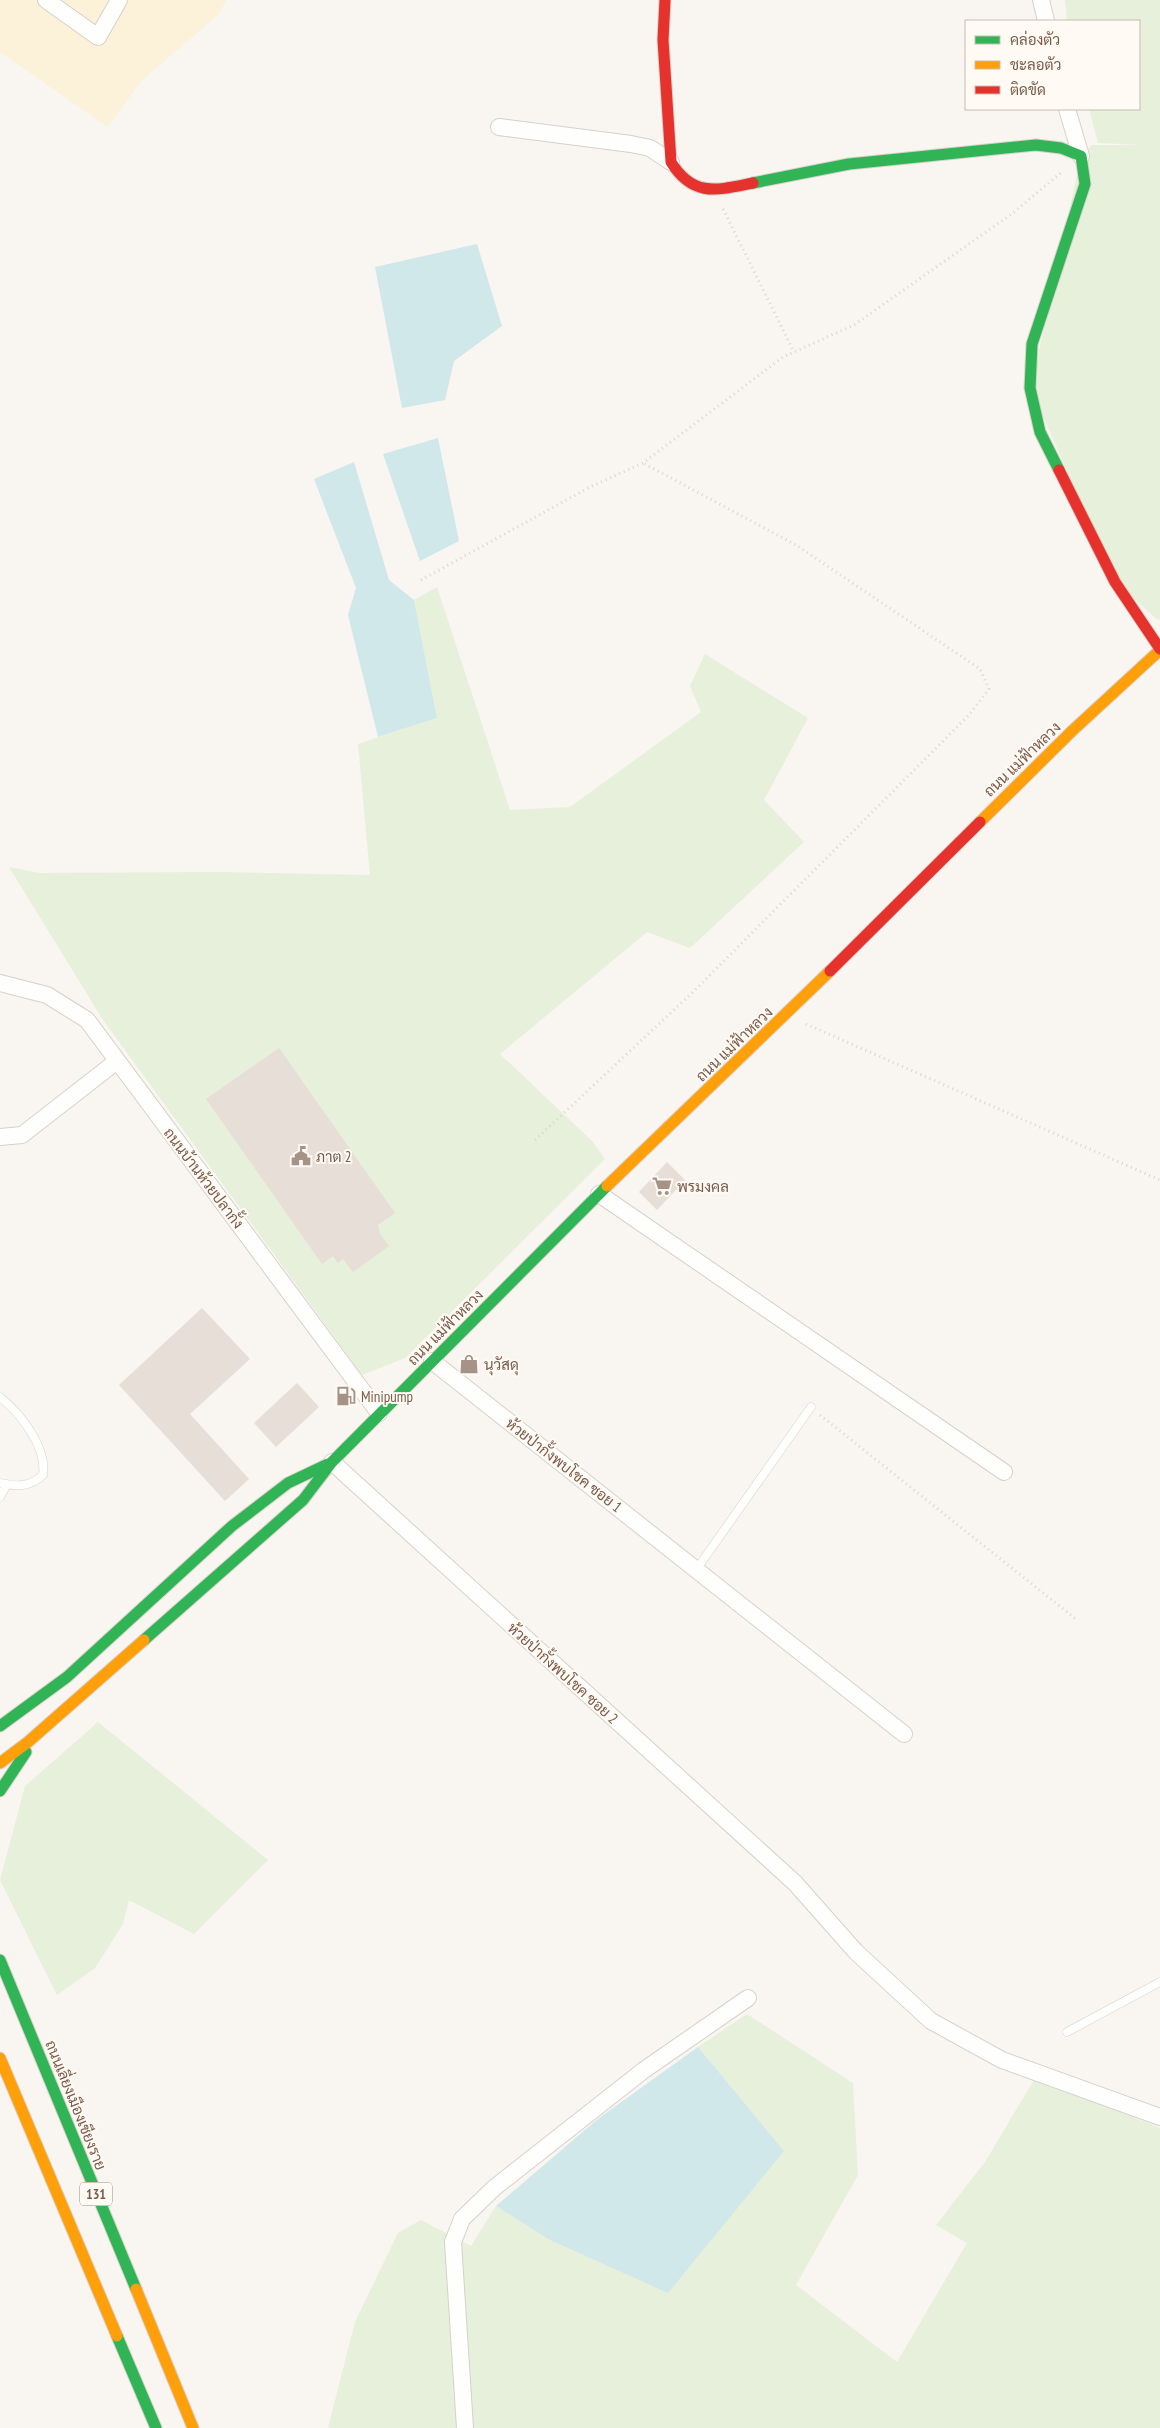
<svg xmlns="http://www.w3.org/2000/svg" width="1160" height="2428" viewBox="0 0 1160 2428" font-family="'PT Sans Narrow',Sarabun,sans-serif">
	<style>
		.green { fill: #e7f0db }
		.sand { fill: #fbf2d9 }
		.water { fill: #d0e8ea }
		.building { fill: #e6ded7 }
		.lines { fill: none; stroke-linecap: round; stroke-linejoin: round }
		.lane-casing { stroke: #d7d1cb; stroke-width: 9 }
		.street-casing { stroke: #d7d1cb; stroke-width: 18 }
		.fast-casing { stroke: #d9d2cb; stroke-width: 13 }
		.slow-casing { stroke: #d9d2cb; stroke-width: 13 }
		.jam-casing { stroke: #d9d2cb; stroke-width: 13 }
		.path { stroke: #dcd5d0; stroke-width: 3; stroke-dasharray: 1 4; stroke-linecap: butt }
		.lane { stroke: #fefefd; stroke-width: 8 }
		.street { stroke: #fefefd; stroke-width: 16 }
		.fast { stroke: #30b455; stroke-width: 11 }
		.slow { stroke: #ff9f0a; stroke-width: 11 }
		.jam { stroke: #e5322d; stroke-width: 11 }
		.labels { text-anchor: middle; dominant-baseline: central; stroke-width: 4; stroke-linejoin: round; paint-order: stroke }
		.shield { fill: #fffaf3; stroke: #a28b7f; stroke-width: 1 }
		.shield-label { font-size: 14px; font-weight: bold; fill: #7a5c4d }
		.street-label { font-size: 15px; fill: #7a5c4d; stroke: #fffaf3 }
		.poi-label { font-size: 15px; fill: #7a5c4d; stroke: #fffaf3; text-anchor: start }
	</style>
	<rect width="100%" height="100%" fill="#f9f5f0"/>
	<g class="green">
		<path d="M1065,0H1160V619L1158,620L1115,582L1031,388L1081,156L1092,145H1144L1098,143L1089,109H1139V21H1067Z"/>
		<path d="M437,587L510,810L570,807L701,712L690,686L705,654L808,718L764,800L804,842L690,948L647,932L500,1054L592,1141L605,1159L405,1358L362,1375L103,1020L9,867L40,873L221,872L370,875L358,744L437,718L414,600Z"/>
		<path d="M98,1722L268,1860L194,1934L129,1900L123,1924L95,1968L57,1995L0,1880L25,1786Z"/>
		<path d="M747,2014L853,2083L858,2175L796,2285L897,2362L967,2243L936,2225L985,2162L1035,2078L1160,2128V2428H328L355,2322L398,2233L421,2220L471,2246L496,2206L548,2239L783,2151L698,2047Z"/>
	</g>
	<path class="sand" d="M0,0H226L219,14L141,81L108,127L0,52Z"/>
	<g class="water">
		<path d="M477,244L502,326L454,361L445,400L402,408L375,267Z"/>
		<path d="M438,438L459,541L420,561L383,454Z"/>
		<path d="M354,462L389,580L414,600L437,718L378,737L348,615L356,588L314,479Z"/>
		<path d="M698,2047L784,2151L668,2293L548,2239L496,2206L599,2118Z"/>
	</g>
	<g class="building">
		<path d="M279,1048L395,1213L378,1225L380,1234L389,1246L353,1272L343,1259L338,1263L333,1256L322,1264L206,1099Z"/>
		<path d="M667,1162L685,1180L657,1210L639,1192Z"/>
		<path d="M202,1308L250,1359L190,1414L249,1479L225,1501L119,1385Z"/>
		<path d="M297,1383L319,1407L276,1447L254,1423Z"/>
	</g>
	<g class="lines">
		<defs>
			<g id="lane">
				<path d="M0,1397C21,1414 47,1447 43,1475C30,1487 16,1487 0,1483"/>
				<path d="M0,1497L7,1484"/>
				<path d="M696,1570L811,1407"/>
				<path d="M1067,2032L1160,1982"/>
			</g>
			<g id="street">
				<path d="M46,0L98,37L119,0"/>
				<path d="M1041,0L1046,21"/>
				<path d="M1067,109L1081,156"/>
				<path d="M499,127L631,144L650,148L671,162"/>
				<path d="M0,983L47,995L87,1020L379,1413"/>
				<path d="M0,1137L22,1135L117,1061"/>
				<path d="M599,1194L1004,1472"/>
				<path d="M432,1361L904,1734"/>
				<path d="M332,1462L795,1883L856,1952L931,2021L1002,2060L1160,2117"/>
				<path d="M465,2428L453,2242L462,2219L494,2188L644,2070L748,1998"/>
			</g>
			<g id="fast">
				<path d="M753,183L849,164L1036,145L1061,148L1081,156L1085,184L1032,344L1030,388L1040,432L1059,470"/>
				<path d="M144,1640L303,1500L332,1462L607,1186"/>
				<path d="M0,1726L67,1677L232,1526L288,1483L328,1464"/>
				<path d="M0,1791L26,1752"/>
				<path d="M0,1960L136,2289"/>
				<path d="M117,2336L156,2428"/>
			</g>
			<g id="slow">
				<path d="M980,822L1072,731L1160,650"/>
				<path d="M607,1186L830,971"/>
				<path d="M0,1763L28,1742L144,1640"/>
				<path d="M0,2058L117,2336"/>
				<path d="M136,2289L193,2428"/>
			</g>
			<g id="jam">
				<path d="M665,0L663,40L671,162C693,198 718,190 753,183"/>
				<path d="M1059,470L1115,582L1160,649"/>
				<path d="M830,971L980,822"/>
			</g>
		</defs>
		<use href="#lane" class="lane-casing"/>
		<use href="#street" class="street-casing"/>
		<use href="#fast" class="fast-casing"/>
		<use href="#slow" class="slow-casing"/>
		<use href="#jam" class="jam-casing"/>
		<g class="path">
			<path d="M723,209L794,352"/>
			<path d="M421,580L590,487L643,463L783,357L854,325L1013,213L1063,171"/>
			<path d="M806,1024L1160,1180"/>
			<path d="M535,1140L692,993L969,715L989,689L980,669L796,545L643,463"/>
			<path d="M820,1415L1077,1620"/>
		</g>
		<use href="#lane" class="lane"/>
		<use href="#street" class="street"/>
		<use href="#fast" class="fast"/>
		<use href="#slow" class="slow"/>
		<use href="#jam" class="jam"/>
	</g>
	<defs>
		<symbol id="civic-bare" viewBox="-9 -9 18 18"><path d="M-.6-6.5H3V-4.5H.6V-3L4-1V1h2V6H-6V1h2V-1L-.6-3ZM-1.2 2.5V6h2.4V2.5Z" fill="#a69286" stroke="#fffaf3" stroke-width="2.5" paint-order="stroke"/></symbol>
		<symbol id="supermarket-bare" viewBox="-9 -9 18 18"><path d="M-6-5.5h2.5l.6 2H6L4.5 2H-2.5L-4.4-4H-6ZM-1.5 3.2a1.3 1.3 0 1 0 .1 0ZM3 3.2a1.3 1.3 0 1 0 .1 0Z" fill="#a69286" stroke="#fffaf3" stroke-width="2.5" paint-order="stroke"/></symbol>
		<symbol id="shop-bare" viewBox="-9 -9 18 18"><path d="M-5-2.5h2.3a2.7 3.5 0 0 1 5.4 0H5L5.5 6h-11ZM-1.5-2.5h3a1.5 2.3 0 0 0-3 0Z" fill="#a69286" stroke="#fffaf3" stroke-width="2.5" paint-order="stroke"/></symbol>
		<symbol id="fuel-bare" viewBox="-9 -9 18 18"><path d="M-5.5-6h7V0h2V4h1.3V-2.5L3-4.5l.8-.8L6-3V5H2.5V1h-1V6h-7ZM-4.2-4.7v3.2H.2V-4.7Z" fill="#a69286" stroke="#fffaf3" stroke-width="2.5" paint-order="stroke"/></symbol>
	</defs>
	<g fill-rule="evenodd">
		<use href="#civic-bare" x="287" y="1142" width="28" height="28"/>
		<use href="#supermarket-bare" x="648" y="1172" width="28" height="28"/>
		<use href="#shop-bare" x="455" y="1350" width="28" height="28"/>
		<use href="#fuel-bare" x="332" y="1382" width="28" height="28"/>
	</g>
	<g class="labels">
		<rect class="shield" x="80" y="2182.5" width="32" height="23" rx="4"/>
		<g class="shield-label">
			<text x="96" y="2194">131</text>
		</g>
		<g class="street-label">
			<text transform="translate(1022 759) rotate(-44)">ถนน แม่ฟ้าหลวง</text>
			<text transform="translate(734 1044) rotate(-44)">ถนน แม่ฟ้าหลวง</text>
			<text transform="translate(204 1178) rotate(53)">ถนนบ้านห้วยปลากั้ง</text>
			<text transform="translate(445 1327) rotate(-45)">ถนน แม่ฟ้าหลวง</text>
			<text transform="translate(564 1465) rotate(38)">ห้วยป่ากั้งพบโชค ซอย 1</text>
			<text transform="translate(563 1673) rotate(42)">ห้วยป่ากั้งพบโชค ซอย 2</text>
			<text transform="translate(76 2105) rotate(68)">ถนนเลี่ยงเมืองเชียงราย</text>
		</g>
		<g class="poi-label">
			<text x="316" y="1156">ภาต 2</text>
			<text x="677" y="1186">พรมงคล</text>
			<text x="484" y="1364">นุวัสดุ</text>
			<text x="361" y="1396">Minipump</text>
		</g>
	</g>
	<rect x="965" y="20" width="175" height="90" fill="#fffaf3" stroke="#cabbb1"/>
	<rect x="975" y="36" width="25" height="8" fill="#30b455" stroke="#cabbb1"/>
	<text x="1010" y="45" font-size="15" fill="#7a5c4d">คล่องตัว</text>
	<rect x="975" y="61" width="25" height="8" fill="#ff9f0a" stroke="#cabbb1"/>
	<text x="1010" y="70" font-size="15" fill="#7a5c4d">ชะลอตัว</text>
	<rect x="975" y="86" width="25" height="8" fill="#e5322d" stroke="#cabbb1"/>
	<text x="1010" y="95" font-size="15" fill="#7a5c4d">ติดขัด</text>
</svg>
